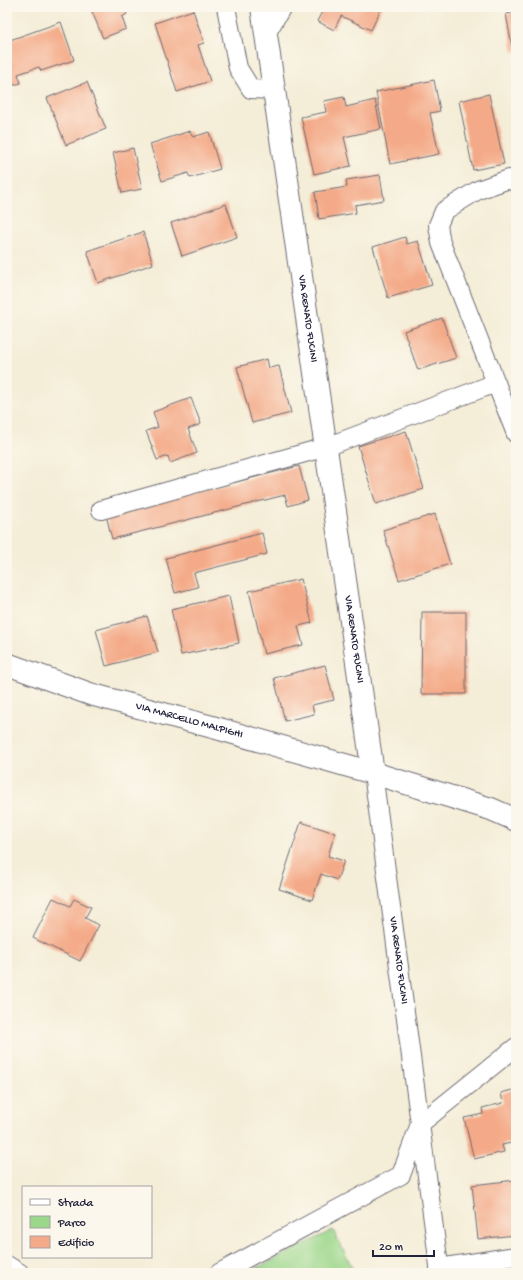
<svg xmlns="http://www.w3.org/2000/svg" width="523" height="1280" viewBox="0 0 523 1280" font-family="'Gochi Hand',sans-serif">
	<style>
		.green { fill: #9bd78b; stroke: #5e7c63 }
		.building { fill: #f4aa88 }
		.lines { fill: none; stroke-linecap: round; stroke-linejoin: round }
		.street-casing { stroke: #6c6972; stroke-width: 20 }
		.secondary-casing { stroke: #6c6972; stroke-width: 24 }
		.street { stroke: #fff; stroke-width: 18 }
		.secondary { stroke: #fff; stroke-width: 22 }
		.labels { text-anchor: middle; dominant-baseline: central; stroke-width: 3; stroke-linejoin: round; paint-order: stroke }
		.street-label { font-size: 11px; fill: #22223b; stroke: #fbf7ec }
	</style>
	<rect width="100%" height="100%" fill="#fbf7ec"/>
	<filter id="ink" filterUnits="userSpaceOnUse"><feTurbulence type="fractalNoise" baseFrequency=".025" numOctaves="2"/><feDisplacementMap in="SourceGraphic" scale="8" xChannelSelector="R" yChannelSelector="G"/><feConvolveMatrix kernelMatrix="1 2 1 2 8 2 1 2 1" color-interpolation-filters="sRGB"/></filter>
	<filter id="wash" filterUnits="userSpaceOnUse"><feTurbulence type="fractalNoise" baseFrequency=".012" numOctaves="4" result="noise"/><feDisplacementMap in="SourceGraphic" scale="16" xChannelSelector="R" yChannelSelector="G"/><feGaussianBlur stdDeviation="0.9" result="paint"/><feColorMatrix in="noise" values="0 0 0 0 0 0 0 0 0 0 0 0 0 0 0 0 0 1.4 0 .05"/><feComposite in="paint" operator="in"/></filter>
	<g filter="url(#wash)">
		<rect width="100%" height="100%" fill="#f4edd7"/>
		<path class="green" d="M333,1230L355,1273H247Z"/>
		<g id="blocks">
			<g class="building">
				<path d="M90,7H124L127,14L122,17L126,29L103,38Z"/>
				<path d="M317,7H382L371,30L341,16L334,30L317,21L323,10Z"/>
				<path d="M193,10L204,43L198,45L210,81L177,92L155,23Z"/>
				<path d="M516,12V51L513,52L506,14Z"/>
				<path d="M61,22L74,60L41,71L39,67L18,74L21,83L7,87V41Z"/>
				<path d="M434,80L440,111L430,113L439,154L390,164L376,92Z"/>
				<path d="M87,82L106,129L66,145L47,98Z"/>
				<path d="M489,94L504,164L473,170L459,101Z"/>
				<path d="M344,97L346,107L375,100L381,129L344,137L351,166L314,174L301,117L326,112L324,101Z"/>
				<path d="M190,131L193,137L209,132L220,169L190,178L188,173L162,181L150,144Z"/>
				<path d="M133,148L142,189L122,193L113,153Z"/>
				<path d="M380,175L384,200L355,205L356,213L319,219L315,192L347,187L346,180Z"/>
				<path d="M226,204L237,237L182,256L171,223Z"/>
				<path d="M143,232L153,264L98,283L87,251Z"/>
				<path d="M405,237L407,244L418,241L432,285L388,298L373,247Z"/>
				<path d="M442,318L456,358L418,370L404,331Z"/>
				<path d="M267,359L269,368L279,366L291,413L252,423L237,367Z"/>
				<path d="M191,398L201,424L188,429L197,453L170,463L168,456L157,460L146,431L158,427L153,412Z"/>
				<path d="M406,431L424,489L376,504L358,446Z"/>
				<path d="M299,466L308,500L288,506L285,495L112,539L106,515Z"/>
				<path d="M435,514L450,564L399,580L383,530Z"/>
				<path d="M262,533L267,554L194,573L198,587L175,593L166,558Z"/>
				<path d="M301,579L312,623L298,626L303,645L264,654L249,591Z"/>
				<path d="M229,596L239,643L181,655L171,609Z"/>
				<path d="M422,612H466V694H421Z"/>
				<path d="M147,616L158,652L106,666L96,630Z"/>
				<path d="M325,665L334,700L312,705L314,714L285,721L274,678Z"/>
				<path d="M301,822L335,833L328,856L344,861L337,880L321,874L312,900L279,889Z"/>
				<path d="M53,898L70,906L74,899L91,907L85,918L99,925L80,961L33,938Z"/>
				<path d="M516,1089V1142L502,1145L504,1152L474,1159L464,1118L483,1114L482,1108L503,1103L501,1093Z"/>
				<path d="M516,1180V1235L478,1239L472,1185Z"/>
			</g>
		</g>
	</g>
	<g filter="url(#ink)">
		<use href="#blocks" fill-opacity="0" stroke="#6c6972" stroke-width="1"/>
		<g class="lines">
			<defs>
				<g id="street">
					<path d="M226,7L238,68L251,89L274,90"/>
					<path d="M266,34L282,7"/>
					<path d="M516,183L509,179L478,190L444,211L438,225L441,243L516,434"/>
					<path d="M101,510L326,447L496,383"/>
					<path id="s1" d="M373,773L440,1273"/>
					<path d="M7,1265L20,1273"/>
					<path d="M439,1268L516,1256"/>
					<path d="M219,1273L401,1175L420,1124L516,1047"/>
				</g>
				<g id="secondary">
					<path id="s2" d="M262,7L373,773"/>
					<path id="s3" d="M7,664L90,694L216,728L373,773L491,809L516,820"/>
				</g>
			</defs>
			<use href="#street" class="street-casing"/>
			<use href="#secondary" class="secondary-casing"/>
			<use href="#street" class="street"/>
			<use href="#secondary" class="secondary"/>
		</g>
	</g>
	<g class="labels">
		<g class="street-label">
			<text stroke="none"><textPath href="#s2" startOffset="315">VIA RENATO FUCINI</textPath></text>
			<text stroke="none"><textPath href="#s2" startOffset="639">VIA RENATO FUCINI</textPath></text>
			<text stroke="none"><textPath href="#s3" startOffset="191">VIA MARCELLO MALPIGHI</textPath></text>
			<text stroke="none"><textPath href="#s1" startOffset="189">VIA RENATO FUCINI</textPath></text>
		</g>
	</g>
	<rect width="523" height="1280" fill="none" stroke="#fbf7ec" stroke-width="24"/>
	<rect x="22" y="1186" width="130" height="72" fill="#fbf7ec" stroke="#a4a2a5"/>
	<rect x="30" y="1199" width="20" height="6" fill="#ffffff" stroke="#a4a2a5"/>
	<text x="58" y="1206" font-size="12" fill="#22223b">Strada</text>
	<rect x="30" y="1216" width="20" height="12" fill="#9bd78b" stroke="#a4a2a5"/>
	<text x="58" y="1226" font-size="12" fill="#22223b">Parco</text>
	<rect x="30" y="1236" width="20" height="12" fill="#f4aa88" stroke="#a4a2a5"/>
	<text x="58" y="1246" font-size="12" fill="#22223b">Edificio</text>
	<path d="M373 1250v6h61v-6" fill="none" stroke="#22223b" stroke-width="2"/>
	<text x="379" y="1250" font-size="12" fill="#22223b" stroke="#fbf7ec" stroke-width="3" paint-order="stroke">20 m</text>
</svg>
